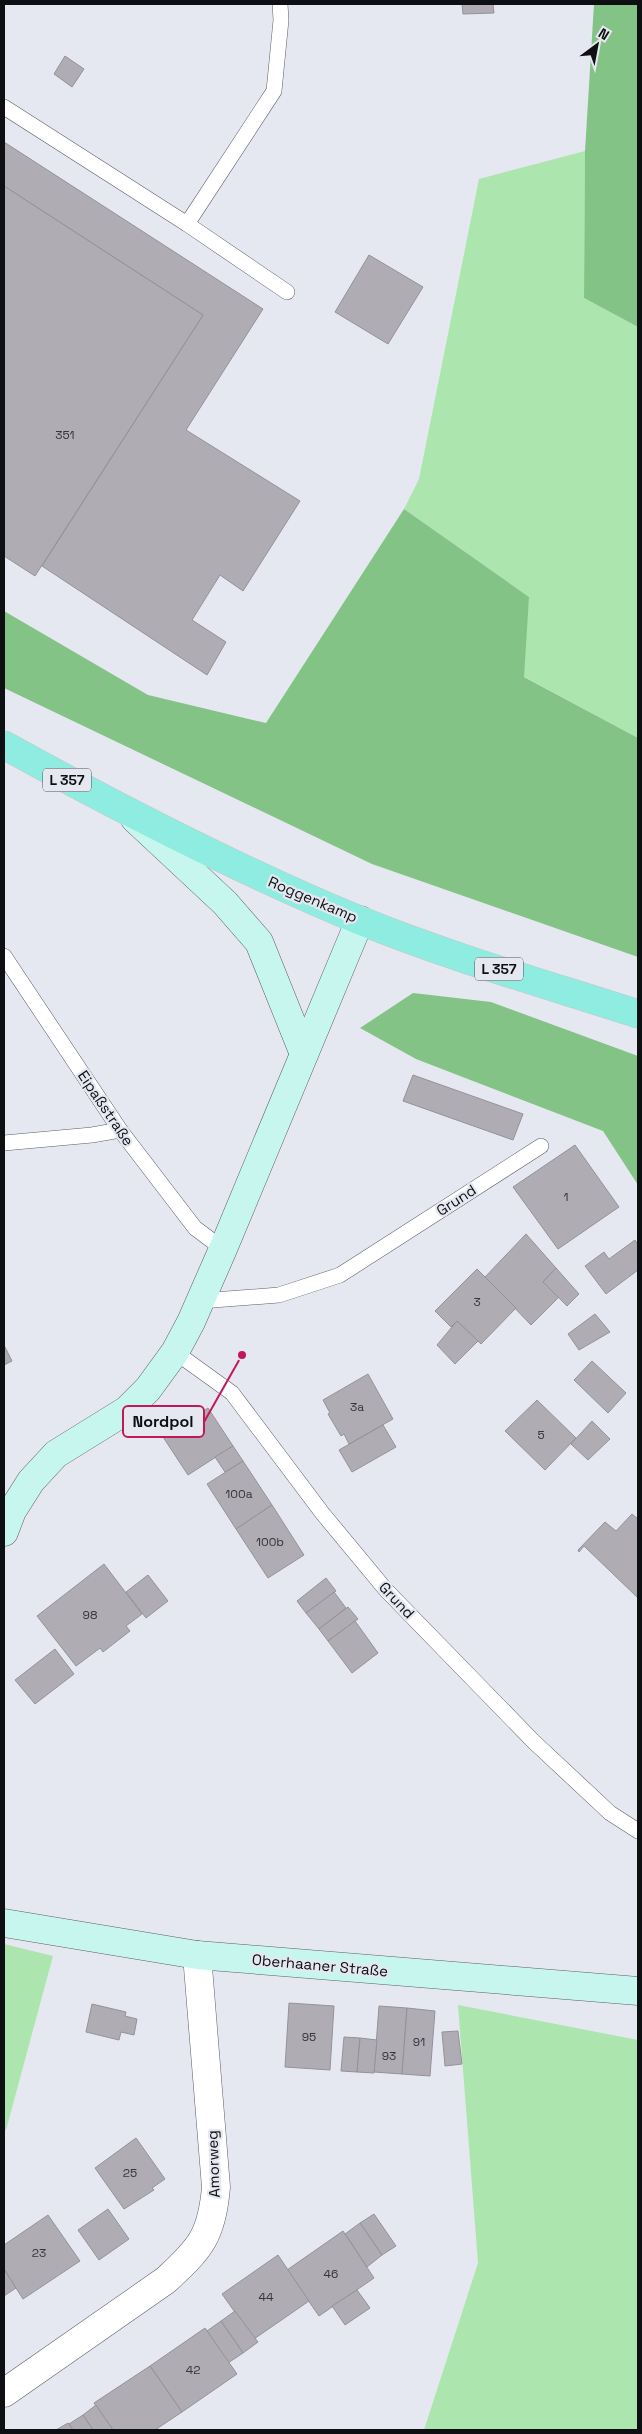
<svg xmlns="http://www.w3.org/2000/svg" width="642" height="2434" viewBox="0 0 642 2434" font-family="'Space Grotesk',sans-serif">
	<style>
		.green { fill: #ace5ae }
		.forest { fill: #83c386 }
		.building { fill: #afacb4; stroke: #959199 }
		.lines { fill: none; stroke-linecap: round; stroke-linejoin: round }
		.lane-casing { stroke: #5d5e66; stroke-width: 16 }
		.street-casing { stroke: #5d5e66; stroke-width: 29 }
		.secondary-casing { stroke: #5d5e66; stroke-width: 29 }
		.primary-casing { stroke: #c5c5c6; stroke-width: 29 }
		.lane { stroke: #fff; stroke-width: 15 }
		.street { stroke: #fff; stroke-width: 28 }
		.secondary { stroke: #c7f6ef; stroke-width: 28 }
		.primary { stroke: #8eede0; stroke-width: 28 }
		.labels { text-anchor: middle; dominant-baseline: central; stroke-width: 4.5; stroke-linejoin: round; paint-order: stroke }
		.number-label { font-size: 12px; fill: #36363a }
		.shield { fill: #e6e8f1; stroke: #4f5055; stroke-width: 1 }
		.shield-label { font-size: 14px; font-weight: bold; fill: #0e0f12 }
		.street-label { font-size: 15px; fill: #0e0f12; stroke: #e6e8f1 }
		.leader { fill: none; stroke: #c2185b; stroke-width: 2 }
		.callout-dot { fill: #c2185b; stroke: #e6e8f1; stroke-width: 2 }
		.callout { fill: #e6e8f1; stroke: #c2185b; stroke-width: 2 }
		.callout-label { font-size: 16px; text-anchor: middle; font-weight: bold; fill: #0e0f12 }
	</style>
	<rect width="100%" height="100%" fill="#e6e8f1"/>
	<g class="green">
		<path d="M585,151L584,298L638,327V738L521,675L529,597L404,509L419,479L479,179Z"/>
		<path d="M4,1944L53,1956L6,2130H4Z"/>
		<path d="M458,2005L638,2040V2430H424L478,2263Z"/>
	</g>
	<g class="forest">
		<path d="M594,4H638V327L584,298L585,151Z"/>
		<path d="M404,509L529,597L524,677L638,738V957L372,864L4,688V611L148,695L266,723Z"/>
		<path d="M413,993L491,1002L638,1056V1185L603,1131L416,1059L360,1028Z"/>
	</g>
	<g class="building">
		<path d="M462,4H493L494,13L463,14Z"/>
		<path d="M65,56L84,69L72,87L54,74Z"/>
		<path d="M4,142L263,309L186,430L300,501L243,591L220,575L192,620L226,642L207,675L42,566L203,315L4,186Z"/>
		<path d="M4,186L203,315L35,576L4,556Z"/>
		<path d="M369,255L423,287L388,344L335,312Z"/>
		<path d="M413,1075L523,1114L513,1140L403,1101Z"/>
		<path d="M575,1145L619,1207L558,1249L513,1187Z"/>
		<path d="M526,1234L556,1268L543,1282L559,1297L531,1325L485,1277Z"/>
		<path d="M635,1240L638,1245V1270L606,1294L585,1266L604,1252L609,1259Z"/>
		<path d="M556,1268L579,1294L567,1306L543,1282Z"/>
		<path d="M477,1269L516,1308L481,1344L457,1321L451,1327L435,1311Z"/>
		<path d="M595,1314L610,1332L579,1350L568,1334Z"/>
		<path d="M457,1321L478,1341L455,1364L437,1345Z"/>
		<path d="M4,1345L12,1361L4,1365Z"/>
		<path d="M592,1361L626,1393L608,1413L574,1380Z"/>
		<path d="M368,1374L393,1419L349,1444L344,1434L341,1436L328,1414L330,1413L323,1400Z"/>
		<path d="M537,1400L576,1438L545,1470L505,1431Z"/>
		<path d="M208,1408L233,1446L188,1475L163,1437Z"/>
		<path d="M592,1421L610,1439L588,1460L571,1444Z"/>
		<path d="M383,1425L396,1447L352,1472L339,1450Z"/>
		<path d="M233,1446L243,1461L225,1472L215,1457Z"/>
		<path d="M243,1461L272,1505L236,1529L207,1484Z"/>
		<path d="M272,1505L304,1555L268,1578L236,1529Z"/>
		<path d="M632,1514L638,1519V1598L584,1546L579,1552L578,1550L605,1522L616,1531Z"/>
		<path d="M104,1564L142,1614L126,1626L130,1631L103,1652L100,1648L76,1666L37,1616Z"/>
		<path d="M148,1575L168,1601L146,1618L126,1592Z"/>
		<path d="M326,1578L336,1591L306,1613L297,1601Z"/>
		<path d="M334,1592L346,1608L319,1629L306,1613Z"/>
		<path d="M348,1607L358,1619L328,1641L319,1629Z"/>
		<path d="M355,1621L378,1653L352,1673L328,1641Z"/>
		<path d="M55,1649L74,1674L35,1704L15,1680Z"/>
		<path d="M289,2003L334,2006L330,2070L285,2067Z"/>
		<path d="M92,2004L126,2012L125,2016L137,2019L134,2035L121,2032L119,2040L86,2032Z"/>
		<path d="M379,2006L407,2008L402,2074L374,2072Z"/>
		<path d="M407,2008L435,2011L430,2076L402,2074Z"/>
		<path d="M458,2031L462,2064L445,2066L442,2032Z"/>
		<path d="M344,2037L360,2038L357,2072L341,2071Z"/>
		<path d="M360,2038L377,2040L374,2073L357,2072Z"/>
		<path d="M136,2138L165,2179L152,2188L154,2190L124,2209L95,2168Z"/>
		<path d="M108,2209L129,2239L99,2260L78,2230Z"/>
		<path d="M374,2214L396,2246L382,2255L360,2223Z"/>
		<path d="M48,2215L80,2261L23,2299L4,2269V2245Z"/>
		<path d="M360,2223L382,2255L367,2267L345,2234Z"/>
		<path d="M343,2231L374,2278L319,2316L287,2270Z"/>
		<path d="M278,2255L309,2301L254,2339L222,2294Z"/>
		<path d="M4,2269L16,2288L4,2296Z"/>
		<path d="M357,2290L370,2308L345,2325L332,2306Z"/>
		<path d="M235,2311L258,2342L243,2353L221,2321Z"/>
		<path d="M221,2321L243,2353L228,2363L207,2331Z"/>
		<path d="M205,2328L237,2374L182,2412L150,2366Z"/>
		<path d="M150,2366L182,2412L155,2430H113L94,2403Z"/>
		<path d="M96,2405L113,2430H93L83,2415Z"/>
		<path d="M83,2415L93,2430H73L69,2424Z"/>
		<path d="M68,2423L73,2430H56Z"/>
	</g>
	<g class="lines">
		<defs>
			<g id="lane">
				<path d="M4,107L187,224L287,292"/>
				<path d="M187,224L274,91L281,20L280,4"/>
				<path d="M4,956L120,1130L195,1228L223,1249"/>
				<path d="M4,1143L92,1135L120,1130"/>
				<path d="M200,1301L279,1295L340,1275L541,1146"/>
				<path d="M175,1352L232,1393L323,1514L386,1590L533,1741L610,1813L638,1831"/>
			</g>
			<path id="street" d="M4,2393L166,2280C201,2248 212,2235 216,2187L197,1955"/>
			<g id="secondary">
				<path d="M135,819L225,903L259,942L304,1054"/>
				<path d="M4,1532L12,1511L31,1481L56,1454L127,1410L148,1389L175,1352L191,1322L223,1249L360,920"/>
				<path d="M4,1923L197,1955L638,1991"/>
			</g>
			<path id="primary" d="M4,745C120,809 236,869 359,920C450,957 545,984 638,1014"/>
		</defs>
		<use href="#lane" class="lane-casing"/>
		<use href="#street" class="street-casing"/>
		<use href="#secondary" class="secondary-casing"/>
		<use href="#primary" class="primary-casing"/>
		<use href="#lane" class="lane"/>
		<use href="#street" class="street"/>
		<use href="#secondary" class="secondary"/>
		<use href="#primary" class="primary"/>
	</g>
	<g class="labels">
		<g class="number-label">
			<text x="65" y="435">351</text>
			<text x="566" y="1197">1</text>
			<text x="477" y="1302">3</text>
			<text x="357" y="1407">3a</text>
			<text x="541" y="1435">5</text>
			<text x="239" y="1494">100a</text>
			<text x="270" y="1542">100b</text>
			<text x="90" y="1615">98</text>
			<text x="309" y="2037">95</text>
			<text x="419" y="2042">91</text>
			<text x="389" y="2056">93</text>
			<text x="130" y="2173">25</text>
			<text x="39" y="2253">23</text>
			<text x="331" y="2274">46</text>
			<text x="266" y="2297">44</text>
			<text x="193" y="2370">42</text>
		</g>
		<g class="shield">
			<rect x="43" y="768.5" width="48" height="23" rx="4"/>
			<rect x="475" y="957.5" width="48" height="23" rx="4"/>
		</g>
		<g class="shield-label">
			<text x="67" y="780">L 357</text>
			<text x="499" y="969">L 357</text>
		</g>
		<g class="street-label">
			<text transform="translate(313 899) rotate(23)">Roggenkamp</text>
			<text transform="translate(106 1108) rotate(56)">Eipaßstraße</text>
			<text transform="translate(456 1200) rotate(-33)">Grund</text>
			<text transform="translate(397 1600) rotate(47)">Grund</text>
			<text transform="translate(320 1965) rotate(5)">Oberhaaner Straße</text>
			<text transform="translate(213 2164) rotate(-92)">Amorweg</text>
		</g>
	</g>
	<path class="leader" d="M242 1355L204 1422"/>
	<circle class="callout-dot" cx="242" cy="1355" r="5"/>
	<rect class="callout" x="123" y="1406" width="81" height="31" rx="5"/>
	<g class="callout-label">
		<text x="163" y="1427">Nordpol</text>
	</g>
	<rect width="642" height="2434" fill="none" stroke="#0e0f12" stroke-width="10"/>
	<g transform="translate(597 45) rotate(32)" stroke="#e6e8f1" stroke-width="4" paint-order="stroke">
	<path d="M0-4L9 19L0 12L-9 19Z" fill="#0e0f12"/>
	<text y="-8" font-size="14" font-weight="bold" text-anchor="middle" fill="#0e0f12">N</text>
	</g>
</svg>
